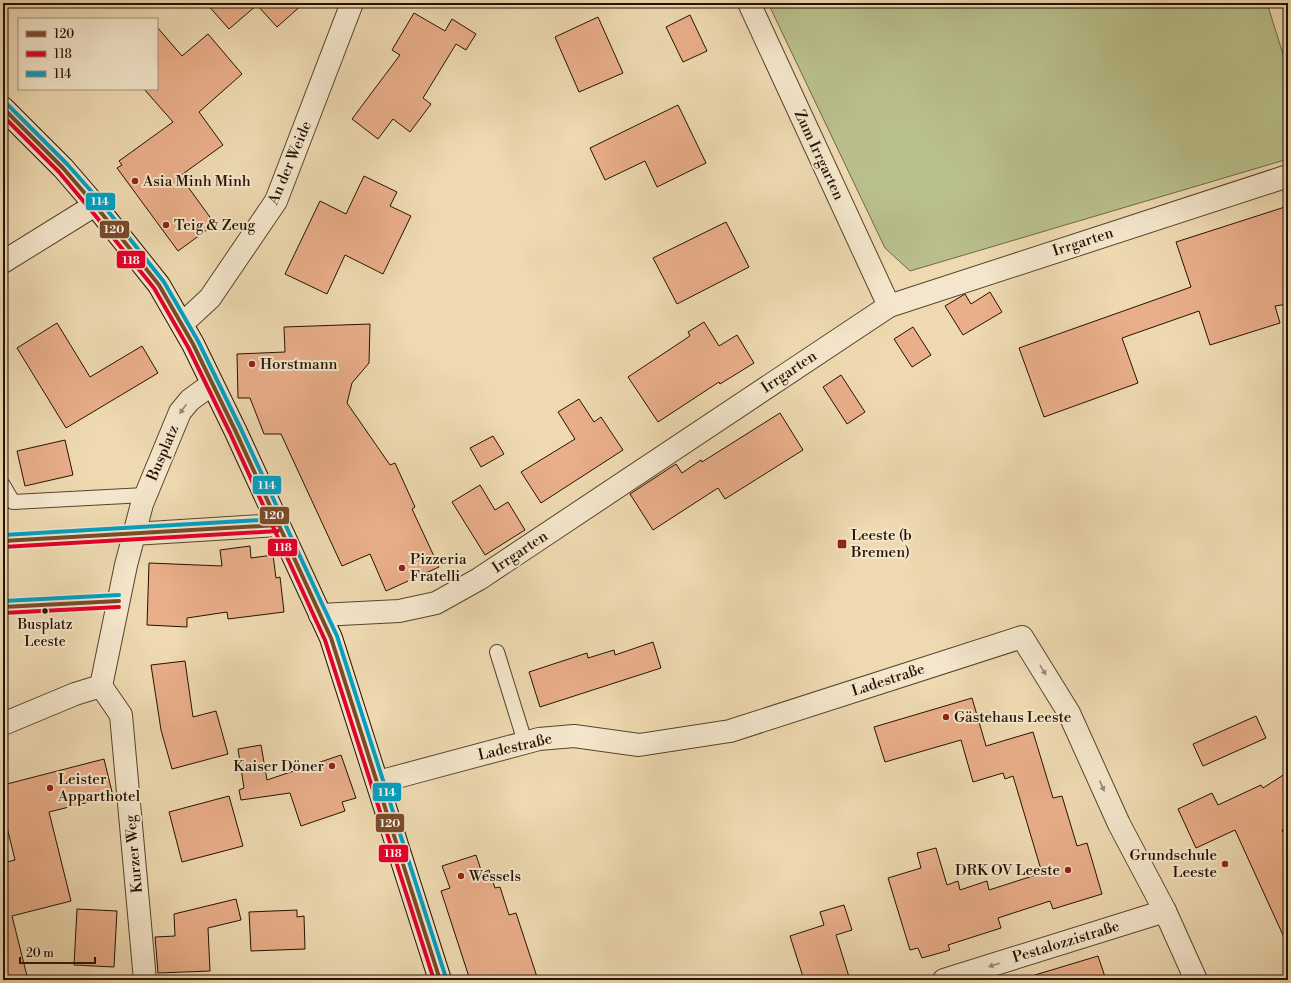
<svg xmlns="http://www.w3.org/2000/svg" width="1291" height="983" viewBox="0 0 1291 983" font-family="'Libre Bodoni',serif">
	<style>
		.green { fill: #b9bf8b; stroke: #6f6846 }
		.building { fill: #e9ae8a; stroke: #251200 }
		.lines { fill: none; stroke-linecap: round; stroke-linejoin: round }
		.lane-casing { stroke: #57442c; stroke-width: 16 }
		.street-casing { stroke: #57442c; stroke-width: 24 }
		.secondary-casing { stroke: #251200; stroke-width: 24 }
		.lane { stroke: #f4e6cc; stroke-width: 14 }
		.street { stroke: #f4e6cc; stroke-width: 22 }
		.secondary { stroke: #f4e6cc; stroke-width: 22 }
		.bus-1-casing { stroke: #f4e6cc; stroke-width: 7 }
		.bus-2-casing { stroke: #f4e6cc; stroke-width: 7 }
		.bus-3-casing { stroke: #f4e6cc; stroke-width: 7 }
		.bus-1 { stroke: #7a4b2a; stroke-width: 4 }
		.bus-2 { stroke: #e4002b; stroke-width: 4 }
		.bus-3 { stroke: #02a1c4; stroke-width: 4 }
		.oneway { fill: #978770 }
		.poi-dot { fill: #8f2418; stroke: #f4e6cc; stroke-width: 1.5 }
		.bus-dot { fill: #251200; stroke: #f4e6cc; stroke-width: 1.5 }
		.labels { text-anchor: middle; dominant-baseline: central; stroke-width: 4; stroke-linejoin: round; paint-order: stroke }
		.bus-label { font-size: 14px; fill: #251200; stroke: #f4e6cc }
		.street-label { font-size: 15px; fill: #251200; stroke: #f4e6cc }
		.poi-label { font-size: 15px; fill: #251200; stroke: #f4e6cc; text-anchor: start }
		.line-badge { stroke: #f4e6cc; stroke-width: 1.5 }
		.badge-label { font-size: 11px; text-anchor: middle; font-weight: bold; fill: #fff }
	</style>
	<rect width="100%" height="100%" fill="#eed9b0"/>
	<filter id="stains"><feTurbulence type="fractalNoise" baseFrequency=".005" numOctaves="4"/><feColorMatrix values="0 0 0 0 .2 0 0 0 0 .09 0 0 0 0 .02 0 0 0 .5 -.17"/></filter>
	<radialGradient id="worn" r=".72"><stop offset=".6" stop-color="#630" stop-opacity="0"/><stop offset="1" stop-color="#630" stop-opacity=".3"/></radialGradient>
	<path class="green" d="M768,3H1267L1288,70V159L910,271L885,248Z"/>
	<g class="building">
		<path d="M206,3H304L277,27L257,5L229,29Z"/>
		<path d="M414,13L445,31L452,19L476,34L466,50L456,44L423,98L431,104L410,132L393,119L378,139L352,119L400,55L392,50Z"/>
		<path d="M690,15L707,51L683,62L666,27Z"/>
		<path d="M598,17L623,73L579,92L555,37Z"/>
		<path d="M157,27L182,56L208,34L242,74L199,112L223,145L180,176L215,224L178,251L117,168L122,165L119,161L173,122L144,89H157Z"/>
		<path d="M678,105L706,163L657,187L645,161L605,180L590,148Z"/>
		<path d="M364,176L397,192L390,206L411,216L383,274L345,255L327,294L285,274L320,201L346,214Z"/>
		<path d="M1288,206V304L1275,306L1280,323L1210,345L1199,311L1122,338L1138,383L1044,417L1019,348L1191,287L1176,242Z"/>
		<path d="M726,222L749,267L677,304L653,258Z"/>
		<path d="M990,292L1002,312L963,335L945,306L965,294L971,304Z"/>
		<path d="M704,322L719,346L737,335L754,363L720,384L719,382L658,422L628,377L690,336L688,332Z"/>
		<path d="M57,323L90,377L142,346L158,373L66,428L17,348Z"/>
		<path d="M370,324L369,363L352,383L347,403L390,465L395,463L415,507L412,509L439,567L386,591L370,554L342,566L281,434H264L250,398H238L237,354L285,352L284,327Z"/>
		<path d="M913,327L931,355L912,367L894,339Z"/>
		<path d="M841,375L865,412L847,424L823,387Z"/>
		<path d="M579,399L594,422L601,417L623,450L541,503L521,472L575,439L558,412Z"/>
		<path d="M780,413L803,450L725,499L718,488L653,530L630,494L676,464L682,473L701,460L702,462Z"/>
		<path d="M493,436L504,454L481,467L470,448Z"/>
		<path d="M65,440L73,475L25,486L17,451Z"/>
		<path d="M480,485L495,510L508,502L525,530L485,555L452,502Z"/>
		<path d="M250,546L251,558L273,555L276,578L280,577L284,612L228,619L227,612L187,618V627L147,625L149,563L222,566L220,550Z"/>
		<path d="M653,642L661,668L540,707L529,672L587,653L588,658L614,650L615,655Z"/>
		<path d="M185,661L193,717L216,711L228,754L172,769L161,730L151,665Z"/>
		<path d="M972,698L986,746L1033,732L1053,798L1062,796L1077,846L1087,843L1102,894L1053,909L1050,901L998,918L1001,928L948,945L950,950L922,958L918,948L910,950L888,878L921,868L917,853L936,848L947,885L958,881L960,890L987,881L989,890L1042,873L1013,776L1005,779L1003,773L973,782L961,740L885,762L874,727Z"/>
		<path d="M1256,716L1266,738L1203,766L1193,744Z"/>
		<path d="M261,745L267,780L341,755L356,798L342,802L345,811L301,826L290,793L241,800L239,790L244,788L238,749Z"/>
		<path d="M104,759L113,796L49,812L71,901L12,916L28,980H3V863L15,860L3,811V785Z"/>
		<path d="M1288,772V826L1282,830L1288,844V946L1235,830L1196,848L1178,809L1212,793L1218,805L1261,785L1263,788Z"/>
		<path d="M229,796L243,846L182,862L169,812Z"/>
		<path d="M476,855L482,873L489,870L495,888L500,887L509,915L516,913L538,980H470L441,891L450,888L442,866Z"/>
		<path d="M236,899L241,920L208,928L210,971L158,973L155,937L175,936L174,914Z"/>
		<path d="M844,905L852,930L836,935L850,980H804L790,936L824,925L820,912Z"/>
		<path d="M77,909L117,911L114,967L74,965Z"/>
		<path d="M297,910V917L304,916L305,949L251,951L249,912Z"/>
		<path d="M1098,956L1106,980H1036L1035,975Z"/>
	</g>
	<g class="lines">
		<defs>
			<g id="lane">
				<path d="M3,485L13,502L145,495"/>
				<path d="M3,541L133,534"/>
				<path d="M3,607L119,601"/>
				<path d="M497,652L525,742"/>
			</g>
			<g id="street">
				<path d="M749,3L889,306"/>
				<path d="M3,262L95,205"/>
				<path d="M182,324L210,298L276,201L352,3"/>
				<path d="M133,534L278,525"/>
				<path d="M320,615L399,611L436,603L479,579L889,306L1288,176"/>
				<path d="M101,686L121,715L145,980"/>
				<path d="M3,724L75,694L101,686L126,565L142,504L180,412L190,400L212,384"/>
				<path d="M378,782L539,739L574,736L639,745L730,731L1022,637L1069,713L1119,824L1165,911L1196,980"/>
				<path d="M944,980L1165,911"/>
			</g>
			<path id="secondary" d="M3,108L63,168L95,205L159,285L193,344L235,430L331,638L440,980"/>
		</defs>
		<use href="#lane" class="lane-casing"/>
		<use href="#street" class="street-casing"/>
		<use href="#secondary" class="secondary-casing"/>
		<use href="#lane" class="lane"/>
		<use href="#street" class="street"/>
		<use href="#secondary" class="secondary"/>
		<defs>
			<g id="bus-1">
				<path d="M3,108L63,168L95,205L159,285L193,344L235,430L331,638L440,980"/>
				<path d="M3,541L278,525"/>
				<path d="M3,607L119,601"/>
			</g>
			<g id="bus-2">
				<path d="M3,116L59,172L90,209L154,288L188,347L230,433L325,640L434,980"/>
				<path d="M3,547L278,531"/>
				<path d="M3,613L119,607"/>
			</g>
			<g id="bus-3">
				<path d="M7,104L67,164L100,201L164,282L198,341L240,427L337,636L446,978"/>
				<path d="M3,535L278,519"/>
				<path d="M3,601L119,595"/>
			</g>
		</defs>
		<use href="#bus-1" class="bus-1-casing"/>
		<use href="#bus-2" class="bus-2-casing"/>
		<use href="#bus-3" class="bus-3-casing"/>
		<use href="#bus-1" class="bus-1"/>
		<use href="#bus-2" class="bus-2"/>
		<use href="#bus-3" class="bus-3"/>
	</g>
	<defs><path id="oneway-solid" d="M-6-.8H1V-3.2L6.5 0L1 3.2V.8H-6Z"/></defs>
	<g class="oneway">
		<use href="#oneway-solid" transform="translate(183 409) rotate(125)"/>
		<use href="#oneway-solid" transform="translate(1043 670) rotate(59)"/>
		<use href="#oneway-solid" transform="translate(1102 786) rotate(66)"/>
		<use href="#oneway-solid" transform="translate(994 965) rotate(163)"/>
	</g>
	<g class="poi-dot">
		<circle cx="135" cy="181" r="4"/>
		<circle cx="166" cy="225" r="4"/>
		<circle cx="252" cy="364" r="4"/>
		<rect x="837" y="539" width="10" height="10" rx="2"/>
		<circle cx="402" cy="568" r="4"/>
		<circle cx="946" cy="717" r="4"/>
		<circle cx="332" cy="766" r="4"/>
		<circle cx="50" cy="788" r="4"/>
		<circle cx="1225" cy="864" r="4"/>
		<circle cx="1068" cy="870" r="4"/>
		<circle cx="461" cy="876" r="4"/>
	</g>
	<circle class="bus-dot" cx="45" cy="611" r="3.5"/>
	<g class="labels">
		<g class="bus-label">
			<text x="45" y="625">Busplatz<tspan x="45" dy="17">Leeste</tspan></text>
		</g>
		<g class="street-label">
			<text transform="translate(819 155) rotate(65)">Zum Irrgarten</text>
			<text transform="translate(290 163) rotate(-67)">An der Weide</text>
			<text transform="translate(1083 242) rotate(-18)">Irrgarten</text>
			<text transform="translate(789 372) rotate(-34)">Irrgarten</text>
			<text transform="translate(163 453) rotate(-67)">Busplatz</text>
			<text transform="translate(520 552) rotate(-34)">Irrgarten</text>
			<text transform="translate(888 680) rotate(-18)">Ladestraße</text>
			<text transform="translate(515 747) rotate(-13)">Ladestraße</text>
			<text transform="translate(134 854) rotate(-95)">Kurzer Weg</text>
			<text transform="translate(1066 942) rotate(-17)">Pestalozzistraße</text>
		</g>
		<g class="poi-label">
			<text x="143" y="181">Asia Minh Minh</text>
			<text x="174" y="225">Teig &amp; Zeug</text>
			<text x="260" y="364">Horstmann</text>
			<text x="851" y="535">Leeste (b<tspan x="851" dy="17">Bremen)</tspan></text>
			<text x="410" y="559">Pizzeria<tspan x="410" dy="17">Fratelli</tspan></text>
			<text x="954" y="717">Gästehaus Leeste</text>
			<text x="324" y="766" text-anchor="end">Kaiser Döner</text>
			<text x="58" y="779">Leister<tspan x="58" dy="17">Apparthotel</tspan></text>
			<text x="1217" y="855" text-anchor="end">Grundschule<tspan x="1217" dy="17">Leeste</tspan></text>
			<text x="1060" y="870" text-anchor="end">DRK OV Leeste</text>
			<text x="469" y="876">Wessels</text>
		</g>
	</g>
	<g class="line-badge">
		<rect x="85" y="192" width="31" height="19" rx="4" fill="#02a1c4"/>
		<rect x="99" y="220" width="31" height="19" rx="4" fill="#7a4b2a"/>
		<rect x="116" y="250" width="30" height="19" rx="4" fill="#e4002b"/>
		<rect x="252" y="475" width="30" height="20" rx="4" fill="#02a1c4"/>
		<rect x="259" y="506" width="31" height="19" rx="4" fill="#7a4b2a"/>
		<rect x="267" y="538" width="31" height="19" rx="4" fill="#e4002b"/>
		<rect x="372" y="782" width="30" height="20" rx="4" fill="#02a1c4"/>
		<rect x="375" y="813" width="30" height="20" rx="4" fill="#7a4b2a"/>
		<rect x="378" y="844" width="31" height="19" rx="4" fill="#e4002b"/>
	</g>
	<g class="badge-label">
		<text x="100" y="205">114</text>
		<text x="114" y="233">120</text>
		<text x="131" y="264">118</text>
		<text x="267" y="489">114</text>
		<text x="274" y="519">120</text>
		<text x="283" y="551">118</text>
		<text x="387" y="796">114</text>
		<text x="390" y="827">120</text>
		<text x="393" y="857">118</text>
	</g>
	<rect width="1291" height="983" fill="none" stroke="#eed9b0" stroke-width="16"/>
	<rect x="4" y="4" width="1283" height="975" fill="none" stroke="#251200" stroke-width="2"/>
	<rect x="8" y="8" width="1275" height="967" fill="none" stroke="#251200"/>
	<rect x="18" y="18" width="140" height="72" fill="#f4e6cc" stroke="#a1917a"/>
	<rect x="26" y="31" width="20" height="6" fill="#7a4b2a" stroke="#a1917a"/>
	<text x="54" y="38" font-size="12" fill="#251200">120</text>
	<rect x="26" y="51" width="20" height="6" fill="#e4002b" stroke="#a1917a"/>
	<text x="54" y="58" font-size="12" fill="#251200">118</text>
	<rect x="26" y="71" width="20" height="6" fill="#02a1c4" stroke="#a1917a"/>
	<text x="54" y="78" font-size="12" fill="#251200">114</text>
	<path d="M20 957v6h75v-6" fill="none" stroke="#251200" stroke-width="2"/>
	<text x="26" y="957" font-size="12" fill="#251200" stroke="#f4e6cc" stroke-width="3" paint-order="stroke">20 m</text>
	<rect width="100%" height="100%" filter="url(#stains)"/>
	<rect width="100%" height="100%" fill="url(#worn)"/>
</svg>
